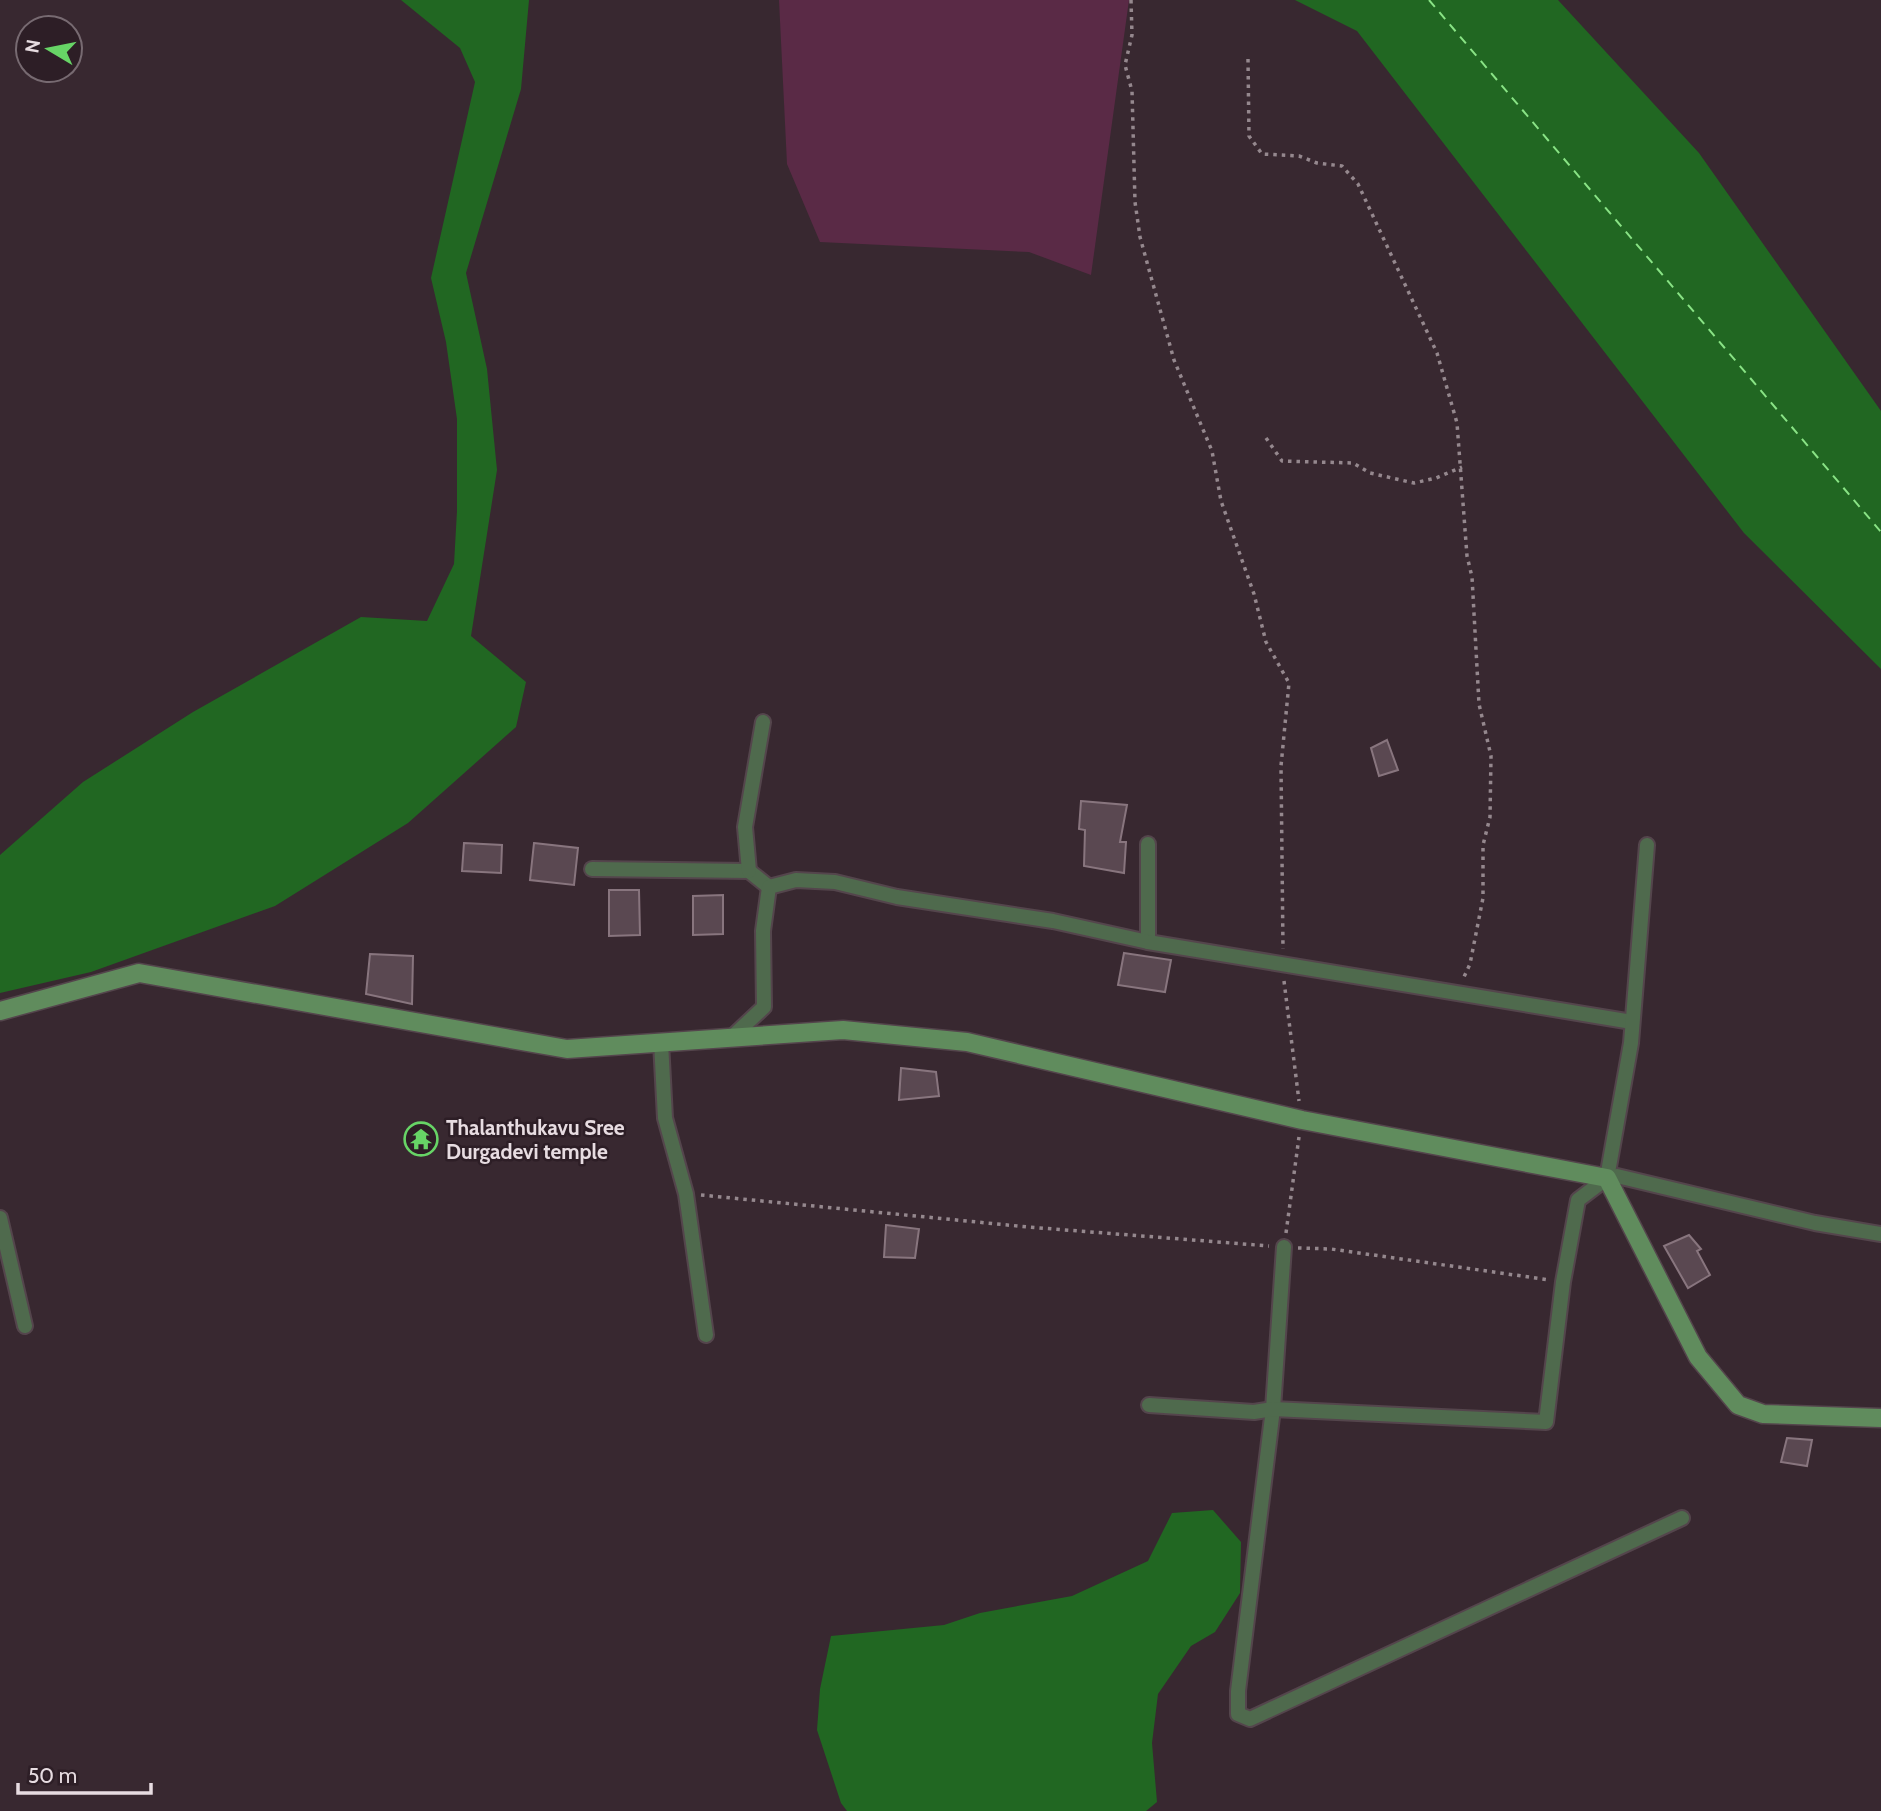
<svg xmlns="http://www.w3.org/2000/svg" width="1881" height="1811" viewBox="0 0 1881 1811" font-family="Cabin,sans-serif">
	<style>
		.green { fill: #5a2a46 }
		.water { fill: #216722 }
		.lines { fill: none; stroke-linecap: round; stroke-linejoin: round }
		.ferry { stroke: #89e385; stroke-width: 2; stroke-dasharray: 9 7; stroke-linecap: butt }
		.building { fill: #5a4851; stroke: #88757e; stroke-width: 2 }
		.street-casing { stroke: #54454c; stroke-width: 18 }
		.secondary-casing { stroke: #54454c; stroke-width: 21 }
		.path { stroke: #95888e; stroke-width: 3.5; stroke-dasharray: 3.5 5; stroke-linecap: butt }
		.street { stroke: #4f6a4d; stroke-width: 14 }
		.secondary { stroke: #608c5d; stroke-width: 18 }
		.labels { text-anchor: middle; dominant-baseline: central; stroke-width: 5; stroke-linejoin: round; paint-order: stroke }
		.poi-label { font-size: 21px; font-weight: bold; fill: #e7dce1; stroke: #2d1e26; text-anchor: start }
	</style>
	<rect width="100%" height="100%" fill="#382830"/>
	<path class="green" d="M779,0H1129L1091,275L1029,252L820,242L787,164Z"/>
	<g class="water">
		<path d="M401,0H529L521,89L466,273L487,369L497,470L471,636L526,682L516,727L408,823L275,906L91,972L0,993V855L83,782L193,712L361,617L427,621L454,564L457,511V419L446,342L431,278L475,82L460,48Z"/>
		<path d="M1295,0H1558L1699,153L1881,411V669L1744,533L1357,31Z"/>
		<path d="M1213,1510L1241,1542L1240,1593L1215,1632L1191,1646L1158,1694L1152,1743L1157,1802L1146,1811H847L841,1803L817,1730L820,1689L831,1636L944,1625L980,1613L1072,1596L1148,1561L1172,1513Z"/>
	</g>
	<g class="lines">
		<path class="ferry" d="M1429,0L1881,532"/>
	</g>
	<g class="building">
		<path d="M1387,740L1398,770L1379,776L1371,748Z"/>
		<path d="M1081,801L1127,805L1120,842H1126L1124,873L1084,866L1085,830L1079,829Z"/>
		<path d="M464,843L502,845L501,873L462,871Z"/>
		<path d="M534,843L578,848L574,885L530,880Z"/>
		<path d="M609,890H639L640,935L609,936Z"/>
		<path d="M723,895V934L693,935V896Z"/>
		<path d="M1124,953L1171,960L1165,992L1118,985Z"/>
		<path d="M370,954L413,956L412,1004L366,994Z"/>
		<path d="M901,1068L936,1072L939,1096L899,1100Z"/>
		<path d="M886,1225L919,1229L915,1258L884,1257Z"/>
		<path d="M1689,1235L1701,1249L1697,1251L1710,1275L1688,1288L1664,1246Z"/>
		<path d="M1787,1438L1812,1440L1807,1466L1781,1462Z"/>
	</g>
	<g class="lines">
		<defs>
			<g id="street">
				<path d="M592,869L749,871L769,887"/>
				<path d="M749,871L745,827L763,722"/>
				<path d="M1148,942V844"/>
				<path d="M731,1038L764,1007L763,931L769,887L796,880L835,882L897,897L1053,921L1148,942L1632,1022"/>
				<path d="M661,1042L665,1118L686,1194L706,1335"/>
				<path d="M1607,1178L1631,1043L1647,845"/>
				<path d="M0,1218L25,1326"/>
				<path d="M1284,1247L1273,1409L1238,1691V1714L1250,1719L1682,1518"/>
				<path d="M1149,1405L1254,1412L1273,1409L1546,1422L1563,1282L1578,1200L1607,1178L1617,1176L1815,1223L1881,1234"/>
			</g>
			<path id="secondary" d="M0,1011L139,973L567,1049L843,1030L967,1042L1302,1120L1607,1178L1698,1357L1738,1405L1763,1414L1881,1418"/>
		</defs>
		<use href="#street" class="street-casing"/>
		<use href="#secondary" class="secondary-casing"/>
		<g class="path">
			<path d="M1131,0L1132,35L1125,65L1132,91L1135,202L1140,237L1174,360L1212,451L1221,501L1254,594L1266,642L1289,683L1281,766L1283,949"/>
			<path d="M1248,59L1249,136L1262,154L1299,156L1317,163L1342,166L1358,184L1437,353L1457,423L1467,556L1472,577L1479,704L1491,756L1490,817L1483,845V898L1470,964L1463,979"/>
			<path d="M1266,438L1282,461L1353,463L1370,473L1414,483L1436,478L1462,467"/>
			<path d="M1284,981L1299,1101"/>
			<path d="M701,1195L1028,1227L1269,1246"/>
			<path d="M1286,1233L1299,1137"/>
			<path d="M1298,1248L1331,1249L1550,1280"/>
		</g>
		<use href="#street" class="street"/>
		<use href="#secondary" class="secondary"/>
	</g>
	<defs>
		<symbol id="temple-ring" viewBox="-11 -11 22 22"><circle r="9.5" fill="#2d1e26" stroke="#67d466" stroke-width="1.5"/><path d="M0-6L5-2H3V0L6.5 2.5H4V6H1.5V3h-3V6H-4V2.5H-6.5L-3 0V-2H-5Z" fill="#67d466"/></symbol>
	</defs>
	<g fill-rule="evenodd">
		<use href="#temple-ring" x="402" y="1120" width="38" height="38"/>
	</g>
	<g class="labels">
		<g class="poi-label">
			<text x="446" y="1127">Thalanthukavu Sree<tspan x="446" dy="24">Durgadevi temple</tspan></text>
		</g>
	</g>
	<g transform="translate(49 49) rotate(280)"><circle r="33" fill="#2d1e26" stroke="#776a71" stroke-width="2"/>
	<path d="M0-5L12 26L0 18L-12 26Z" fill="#67d466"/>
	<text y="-10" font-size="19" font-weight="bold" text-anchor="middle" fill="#e7dce1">N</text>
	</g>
	<path d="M18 1783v10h133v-10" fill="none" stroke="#e7dce1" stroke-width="3.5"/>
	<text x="28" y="1783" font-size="21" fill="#e7dce1" stroke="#2d1e26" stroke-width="5" paint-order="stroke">50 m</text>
</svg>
